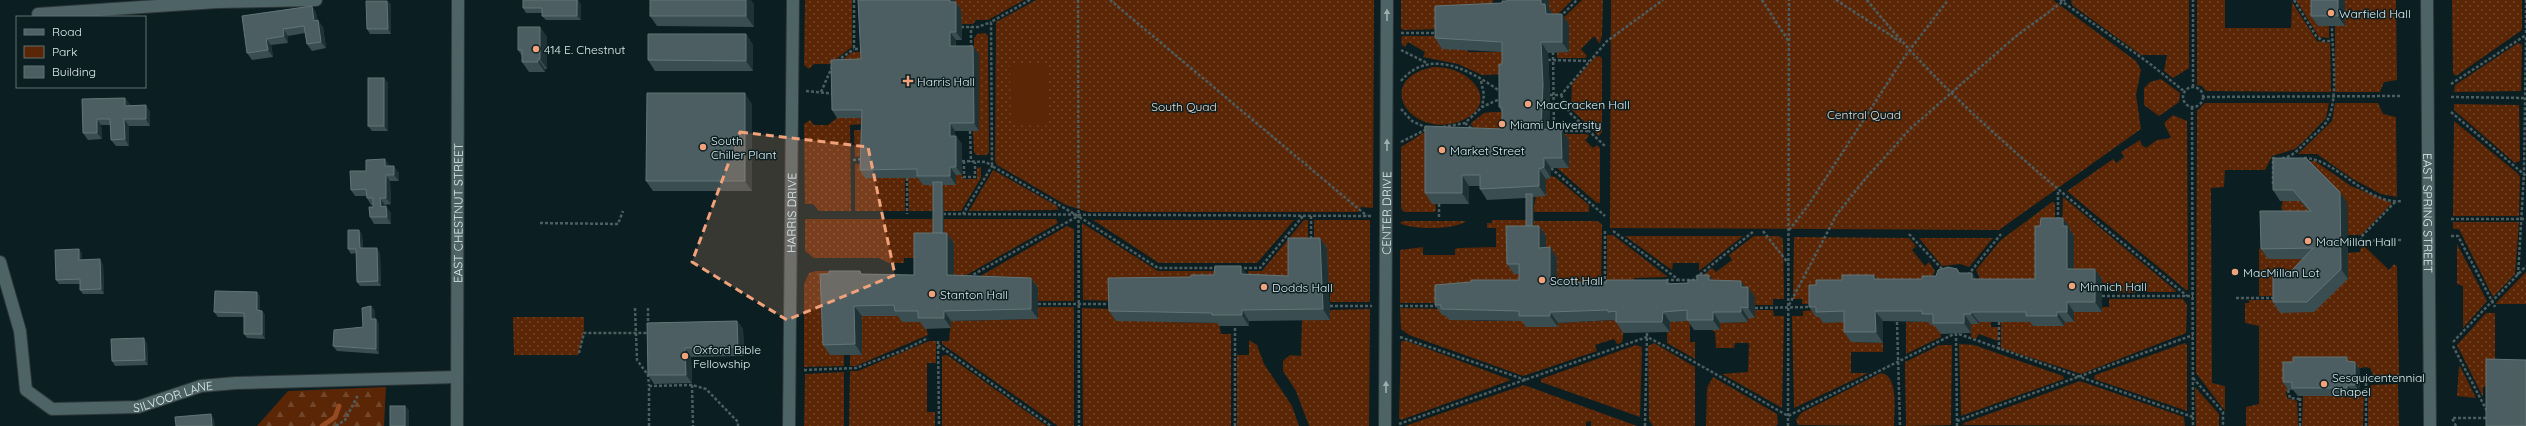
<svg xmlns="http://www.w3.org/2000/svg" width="2526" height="426" viewBox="0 0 2526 426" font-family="Quicksand,sans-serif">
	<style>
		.green { fill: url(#green-dots) }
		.forest { fill: url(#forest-firs) }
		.pitch { fill: #5a2606 }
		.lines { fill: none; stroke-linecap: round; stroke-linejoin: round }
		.stream { stroke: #954a21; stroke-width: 5 }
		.minor-casing { stroke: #2d3638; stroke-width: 14 }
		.path { stroke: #4d5e61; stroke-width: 2.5; stroke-dasharray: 3 2; stroke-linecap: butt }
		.minor { stroke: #4e6366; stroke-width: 12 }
		.wall { fill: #3a4d50 }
		.shaded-wall { fill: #1f3336 }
		.building { fill: #4c5e61; stroke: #637577 }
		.oneway { fill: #9fafb1 }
		.marked { fill: #f1a27b; fill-opacity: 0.2; stroke: #f1a27b; stroke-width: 3; stroke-dasharray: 8 5; stroke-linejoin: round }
		.poi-dot { fill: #f1a27b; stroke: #0b1e21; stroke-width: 1.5 }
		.labels { text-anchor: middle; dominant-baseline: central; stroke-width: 3; stroke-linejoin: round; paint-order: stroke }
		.poi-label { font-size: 12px; fill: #e1edee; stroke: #0b1e21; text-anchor: start }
		.park-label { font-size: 12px; fill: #f1dbd0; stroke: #0b1e21 }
		.street-label { font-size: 12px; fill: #e1edee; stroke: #0b1e21 }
	</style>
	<defs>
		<pattern id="green-dots" width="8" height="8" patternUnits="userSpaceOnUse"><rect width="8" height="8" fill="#5a2606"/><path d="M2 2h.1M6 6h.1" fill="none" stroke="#71462b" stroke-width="1.8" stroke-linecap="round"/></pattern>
		<pattern id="forest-firs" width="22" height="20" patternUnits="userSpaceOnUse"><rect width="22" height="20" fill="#5a2606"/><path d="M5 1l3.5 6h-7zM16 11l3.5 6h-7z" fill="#71462b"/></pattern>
	</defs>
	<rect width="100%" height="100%" fill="#0b1e21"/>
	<g class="green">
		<path d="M805,0H852V47L830,64H814L809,69L804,65Z"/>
		<path d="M955,0H1024L988,20H976L973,24H961L955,10Z"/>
		<path d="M1036,0H1374L1373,208L1361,207L1358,212H1088L1066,205L997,165L995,161L996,22Z"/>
		<path d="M1401,0H1493V14L1442,29L1403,30L1401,28Z"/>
		<path d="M1549,0H1572L1556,16L1549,14Z"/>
		<path d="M1582,0H1603L1602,35L1600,44L1594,36L1581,49L1587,56L1585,58H1557V24Z"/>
		<path d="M1611,0H2053L2136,61L2141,70L2136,95L2141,129L1999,230L1610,228Z"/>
		<path d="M2071,0H2189V68L2173,78L2164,71L2167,55H2141L2072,5Z"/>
		<path d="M2197,0H2225V28H2291L2292,2L2317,41L2330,43L2331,92L2206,91L2202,86L2197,85Z"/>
		<path d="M2296,0H2318V26H2329V38L2319,37Z"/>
		<path d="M2345,0H2396L2397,80L2384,82L2380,92H2335V26Z"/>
		<path d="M2452,0H2522V30L2456,76L2453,73Z"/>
		<path d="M985,33L988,36L989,153L986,155H976L974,152L973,131H979V54H974V39L977,34Z"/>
		<path d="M1403,36H1443L1467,49L1468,52H1510V74L1482,75L1458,64L1423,57L1425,52L1408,42L1405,47L1402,45L1401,38Z"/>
		<path d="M2518,43L2522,45L2521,91L2454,92L2455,85Z"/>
		<path d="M852,52H867V68L836,65Z"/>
		<path d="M1600,56L1602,59V132L1599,136L1571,109L1572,84L1595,57Z"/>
		<path d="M1433,67C1471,65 1504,105 1458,122C1410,138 1372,80 1433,67Z"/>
		<path d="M2161,79L2180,93L2179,102L2159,116L2144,105V88L2150,82Z"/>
		<path d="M2205,103H2329L2326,118L2306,139L2295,149L2272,156L2265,170H2225L2224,187L2211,188L2212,383L2225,386V411L2196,373L2197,111Z"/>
		<path d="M2335,103H2378L2383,114L2396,117L2397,197L2381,194L2353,179L2317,154H2298L2332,121Z"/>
		<path d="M2454,104L2519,105L2520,161L2515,163L2454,110Z"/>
		<path d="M1492,112H1506L1510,139L1485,136L1471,125V123L1484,113Z"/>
		<path d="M2173,115L2187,121L2188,289L2186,290L2067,191L2113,159L2116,163L2124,157L2121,152L2140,140L2142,145L2146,148L2157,140L2171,138L2164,123Z"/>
		<path d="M837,118H867L868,124L850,125L851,211H819L813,204H805L804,124L810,120L814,125H828Z"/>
		<path d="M2454,121L2517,173L2520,177L2519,216H2453Z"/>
		<path d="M854,130H868L865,157H855Z"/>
		<path d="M1425,132L1436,209L1435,212H1404L1401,208V147Z"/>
		<path d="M1557,134H1587L1589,136L1585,140L1593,148L1597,145L1600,148V203H1597L1557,168H1569Z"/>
		<path d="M2280,161H2315L2351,186L2392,203L2361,235H2348L2347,202Z"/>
		<path d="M865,163L866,178H905V211H855V164Z"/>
		<path d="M981,167V178L961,211H943V185L956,175H962L963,179H977V168Z"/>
		<path d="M993,170L1057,206L1058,210L969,211Z"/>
		<path d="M1551,176L1555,177L1589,205V212H1534C1534,198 1538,183 1551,176Z"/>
		<path d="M923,177V185H935V211H909L908,178Z"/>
		<path d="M2063,197L2175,290L2176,292H2144V287H2136V293L2109,292V284L2074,279L2062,229Z"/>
		<path d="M2283,201H2300L2312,214L2285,213L2281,208Z"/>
		<path d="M2052,202L2055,203V229L2043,289H1979V276L1976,270L2001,240Z"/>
		<path d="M805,219H935V243L921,258H904V263H889L879,258H814L805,251Z"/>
		<path d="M944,219H1056L1058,223L963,277L954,276L953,243H944Z"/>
		<path d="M1093,220H1294L1257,263H1159Z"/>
		<path d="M1304,220H1308V249L1295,286L1249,284L1248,271H1262Z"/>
		<path d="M1314,220H1370V302H1330V286H1328L1314,248Z"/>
		<path d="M1492,220H1528L1514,274H1526V291L1442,303H1400V250L1423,247V255H1455V249L1458,248L1496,247V228H1487V223H1492Z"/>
		<path d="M1403,221H1466C1457,230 1411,230 1400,223Z"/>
		<path d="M1534,221H1597L1602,224L1601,293L1557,292L1534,236Z"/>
		<path d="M2453,222H2519L2515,274L2493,297L2459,229H2453Z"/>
		<path d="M1082,223L1158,271H1222V285L1116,301L1083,300Z"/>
		<path d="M1067,226L1074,229V301H1038L965,285Z"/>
		<path d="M1607,235H1613L1668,277L1634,278V290L1607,293Z"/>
		<path d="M1625,236H1743L1699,271V263H1673L1672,270Z"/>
		<path d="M1754,236H1779L1783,239L1784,299H1773V305H1755V297L1697,280L1712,268L1716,272L1732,260L1729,255Z"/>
		<path d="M1794,237L1909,238L1916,246L1912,250L1925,266L1929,262L1935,271L1930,282L1816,304H1802V299H1793Z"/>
		<path d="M1919,238H1993L1969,267L1960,264L1942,266Z"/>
		<path d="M2457,244L2487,301L2463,328V286L2457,284Z"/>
		<path d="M2361,247H2365L2389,270L2394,264L2397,266L2399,375L2374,377L2370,368L2365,367L2288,388L2286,392L2287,398L2297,401L2298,426H2246V407L2259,404V326L2245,323V303H2249V300H2280L2348,279V253L2360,252Z"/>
		<path d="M2268,248L2320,259L2280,296H2259V249Z"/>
		<path d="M816,271H852L830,355H844V366L804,367V284L809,273Z"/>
		<path d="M2526,272V304H2496L2497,302Z"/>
		<path d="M2109,299H2183L2187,305L2186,333L2081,374L2001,348V322H2033L2064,326L2065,322H2074V312H2102V307H2109Z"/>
		<path d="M1038,307H1074V426H1058L942,344V341H949L951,321L1038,319Z"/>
		<path d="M1082,308L1116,309L1162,322L1219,323L1221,334H1231V426H1083Z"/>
		<path d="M1400,308L1442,309C1460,327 1502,319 1527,321C1537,322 1547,325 1557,327L1558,323L1615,320L1623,322V339L1621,343L1617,344L1614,339L1595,345L1597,351L1523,376L1409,335L1401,329Z"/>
		<path d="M1370,309L1369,426H1309L1296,391L1283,371V361L1290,355L1301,356L1302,320H1330V310Z"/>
		<path d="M1755,310H1773L1774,316H1784L1782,408L1722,374L1748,372L1749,343H1735L1734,348H1716L1715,332L1712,330L1720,323L1748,322V318H1755Z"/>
		<path d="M1816,310L1823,317L1851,322V342L1883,343V352H1851V373H1868L1794,408L1792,316H1803V311Z"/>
		<path d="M2486,313H2495V366L2491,386L2483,387V397L2457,345Z"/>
		<path d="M862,316H902L925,322L928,335L856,366H850V355H862Z"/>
		<path d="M513,317H584V330L578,355H514Z"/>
		<path d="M1673,321H1690V342H1695V359L1667,343V332H1670V322Z"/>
		<path d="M1906,322H1930L1940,325L1941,337L1906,354Z"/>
		<path d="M1979,322H1991V327H1998V341L1979,334L1976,339L1971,337V324H1978Z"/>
		<path d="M1249,340L1257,345L1264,364L1292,406L1299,426H1237V355H1249Z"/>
		<path d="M929,341H936V363H927V412H935V426H849L850,371H858Z"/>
		<path d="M1401,341H1407L1511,380L1401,420L1399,418Z"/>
		<path d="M1654,343L1695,367V426H1653L1649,420L1648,346Z"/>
		<path d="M2185,343L2187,345V411L2094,379L2095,375Z"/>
		<path d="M1959,344L1974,345L2063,376L2064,379L1961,416Z"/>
		<path d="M1636,345L1642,347L1640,417L1541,382V379Z"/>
		<path d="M1940,345H1952L1951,425L1906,426L1905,362Z"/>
		<path d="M946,355H947L1047,426H942V356Z"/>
		<path d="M2459,366H2460L2476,398L2457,396Z"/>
		<path d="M844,372V426H804L805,374Z"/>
		<path d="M1881,373C1899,375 1894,413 1894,426L1798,425L1796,420L1801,413Z"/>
		<path d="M1713,377L1777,414L1778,424L1776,426H1706L1707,388Z"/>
		<path d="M2080,381L2184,417L2185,426L1963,425L1964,423Z"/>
		<path d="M2398,384L2399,426H2368V393L2370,392L2371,385Z"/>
		<path d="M1524,385L1637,426H1591V421L1586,422V426H1405Z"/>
		<path d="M2195,387L2219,414V426H2196Z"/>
		<path d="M2360,392L2364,394L2363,426H2302L2303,396H2353V393Z"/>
	</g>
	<path class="forest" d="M386,387L384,426H257L288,391Z"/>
	<path class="pitch" d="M1010,63H1047V124H1011Z"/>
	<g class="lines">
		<path class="stream" d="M322,426L335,417L339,406"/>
		<defs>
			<g id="minor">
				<path id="s1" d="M2427,0L2430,426"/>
				<path d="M38,14L217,2L316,0"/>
				<path id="s2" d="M0,262L20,331L26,390L52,409L138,407L201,386L236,383L457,377"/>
				<path id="s3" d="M457,426L458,0"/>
				<path id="s4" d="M789,426L793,0"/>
				<path id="s5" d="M1385,426L1387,0"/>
			</g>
		</defs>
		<use href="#minor" class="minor-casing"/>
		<g class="path">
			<path d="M854,0V49H862"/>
			<path d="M1030,0L991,22L992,166L1078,216L1158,268H1216"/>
			<path d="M1078,0L1079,426"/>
			<path d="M1110,0L1367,216"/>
			<path d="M1762,0L1789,42"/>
			<path d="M1836,0L1901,42"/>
			<path d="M1867,0C1957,113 2077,204 2187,296"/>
			<path d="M2060,0L2149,63L2185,92"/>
			<path d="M2294,0L2316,36L2323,41H2332"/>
			<path d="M2526,0V33"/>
			<path d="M1560,17L1577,0"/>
			<path d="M961,27H978L991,22"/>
			<path d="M1401,33H1438"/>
			<path d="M971,48V27"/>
			<path d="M1401,50L1427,63"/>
			<path d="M1553,52L1554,132"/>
			<path d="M1548,60L1589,61"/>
			<path d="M837,61L854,49"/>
			<path d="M1401,81C1430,46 1473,72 1501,92"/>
			<path d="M1481,81L1484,95L1482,107"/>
			<path d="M2451,84L2526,35"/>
			<path d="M2193,87V0"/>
			<circle cx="2193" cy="97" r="10"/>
			<path d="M806,91L835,94"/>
			<path d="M821,92L832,67"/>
			<path d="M1550,95H1561L1607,41L1663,0"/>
			<path d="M1561,95L1570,113L1606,147"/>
			<path d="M2202,97L2400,96"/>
			<path d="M2451,97L2526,98"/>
			<path d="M2192,107L2193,426"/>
			<path d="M1401,109L1412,121L1427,128"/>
			<path d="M2451,112L2526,176"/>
			<path d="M1465,123L1472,129"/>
			<path d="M1443,127L1465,123L1482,107L1502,98"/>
			<path d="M970,131L971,162"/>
			<path d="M1560,131H1589"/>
			<path d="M1401,142L1427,129"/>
			<path d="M2275,158H2273V184L2276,185"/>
			<path d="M2282,158C2291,158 2299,149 2305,143C2312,136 2324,128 2328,119C2339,97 2332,51 2332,26"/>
			<path d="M2304,158C2336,158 2366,205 2401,201"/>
			<path d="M853,160L862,159"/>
			<path d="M962,161L986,162L992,166L963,214"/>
			<path d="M964,161V177H975V162"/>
			<path d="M1551,168L1605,216"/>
			<path d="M907,178V214"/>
			<path d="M2058,192V220"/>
			<path d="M943,214L1372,216"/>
			<path d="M1311,216V242"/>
			<path d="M1439,217V204"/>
			<path d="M2451,219H2526"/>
			<path d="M540,223L618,224L623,211"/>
			<path d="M1789,230L1807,207L1905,56L1948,0"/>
			<path d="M1613,231L1679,280H1693L1754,231"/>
			<path d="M1763,231L1788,263"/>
			<path d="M1909,234L1943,270"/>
			<path d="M2451,236H2458L2495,307"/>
			<path d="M2348,241L2401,240"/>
			<path d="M2361,241V237L2396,201"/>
			<path d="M1239,268H1260L1303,216"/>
			<path d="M1968,275L2001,234"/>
			<path d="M2518,275L2524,174L2526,35"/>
			<path d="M969,277L1078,216"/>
			<path d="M1666,280H1679"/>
			<path d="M1605,284V231"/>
			<path d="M2102,296H2193"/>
			<path d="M2236,298H2275"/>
			<path d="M1038,304H1111"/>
			<path d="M1789,305L1837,214L1866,178L1910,129L2015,37L2065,0"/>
			<path d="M1330,306H1372"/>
			<path d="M1400,306H1437"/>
			<path d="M635,308L637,360L648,375"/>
			<path d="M648,308V325"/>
			<path d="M1755,308L1812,307"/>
			<path d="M1897,322L1900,426"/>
			<path d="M1956,333L1957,426"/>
			<path d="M1400,337L1526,380"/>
			<path d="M938,341L939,426"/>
			<path d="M2453,342L2526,266"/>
			<path d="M938,345L1051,426"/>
			<path d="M2453,346L2487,411"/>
			<path d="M1999,350V322"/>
			<path d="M579,353L584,333H648"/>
			<path d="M804,370L856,368L904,350L928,338"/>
			<path d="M648,374L649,386"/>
			<path d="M2193,378L2223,412V426"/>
			<path d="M2360,379L2402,380"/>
			<path d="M692,385L693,426"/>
			<path d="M2288,390L2290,398L2300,399"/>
			<path d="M1957,421L2193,335"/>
			<path d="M1399,424L1647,337C1695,361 1741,389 1788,416L1956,333L2193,417"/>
			<path d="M336,426L345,420L358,395"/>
			<path d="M649,426V386L692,385L706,389L738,422V426"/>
			<path d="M1235,426V326"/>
			<path d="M1645,426L1647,333"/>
			<path d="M1788,426L1789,0"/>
			<path d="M2300,426V396"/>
			<path d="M2366,426V379"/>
			<path d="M2456,426L2452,418H2489"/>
		</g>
		<use href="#minor" class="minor"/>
	</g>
	<g class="wall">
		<path d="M578,0L581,5V20H546L542,16V13H526L523,8Z"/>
		<path d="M2311,0H2345V26H2318L2311,16Z"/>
		<path d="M387,1L391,5V34H370L367,29Z"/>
		<path d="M1507,1L1549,8L1553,14H1562L1569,24V52L1548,53L1550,95L1549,129L1561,130L1569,140V168H1551V178L1546,179V196L1534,197V226H1539L1546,236V247H1550L1557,258V282L1598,283L1667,280L1670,283H1688L1709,275L1712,280L1748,287L1755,297V318H1748V322L1720,323V330H1694L1688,321L1670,322V332L1623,333L1616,322H1615L1614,320L1558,323V327H1526L1522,321L1449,320L1446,316L1442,315L1435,305L1519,280V274H1514L1507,264L1526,226V198L1487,200L1480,189V186H1469V204H1432L1425,193L1502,129V113L1499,107L1502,64V52L1442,49L1435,38Z"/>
		<path d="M955,2L961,10L962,40H956V46L979,54V131H955V136L962,144V175H956V185H943L944,233H947L954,243V275L1031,278L1038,288V319L951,321V328L925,329L920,322H902L898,316H862V355H830L823,345L862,274L914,275L933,233V185H923L918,178H865L860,170L861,118H837L832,110L861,59Z"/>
		<path d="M754,4V27L657,26L650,16Z"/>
		<path d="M312,6L316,13L317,20L323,27L326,48L312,51L307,44L305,33L288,36V43L271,45L273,57L252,60L247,53L242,16Z"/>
		<path d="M540,27L547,37V69H545V72H529L522,62V56L518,50Z"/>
		<path d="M746,34L753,45V71H655L648,60Z"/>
		<path d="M384,78L388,83V131H372L368,126Z"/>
		<path d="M125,98L130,105H146L150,112V126H129V146H116L111,140V125H101L102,139L88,140L83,133L82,99Z"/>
		<path d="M752,104V191H653L646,181Z"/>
		<path d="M2273,158L2347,202L2348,279L2314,312L2280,313L2273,302L2303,259H2268L2261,249L2309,211L2300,201H2280L2273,190Z"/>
		<path d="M390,166L399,173V181H390L391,204L385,205V206L391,213V224H374L370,217L373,207V205H371L367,198V196H355L351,190L366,171Z"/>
		<path d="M2063,218L2070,228V230L2074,236V269L2102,279V312H2074V322H2065L2064,326H2033L2030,322H1979V324H1971V333L1941,334L1934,325H1930L1928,322L1883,321V343L1851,342L1844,332V322L1823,323L1819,317H1816L1809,307L1816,285L1842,280L1922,279L1936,276L1957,269L1960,273H1972L1976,279H2035L2040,226Z"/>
		<path d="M359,230L362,235L363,248L380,253L381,286H360L357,282L356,253L351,254L348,249Z"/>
		<path d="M1320,238L1327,248L1330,320L1249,321V326H1219L1217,323L1116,321L1109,311L1191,277L1247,274L1288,276Z"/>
		<path d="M79,249L82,254V260L103,264L104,294H83L80,290V284H59L56,280Z"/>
		<path d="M260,296V311H262L265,315V339L247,338L244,334V317H218L214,312Z"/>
		<path d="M371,306L375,311V319H376L379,324V354L337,351L333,346L363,327Z"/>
		<path d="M737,321L743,329L744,356L691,357L692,383L654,384L648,375L647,323Z"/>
		<path d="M147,343L148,365L115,366L112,361Z"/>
		<path d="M2350,361L2360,370V393H2353V396H2298L2293,390H2288L2283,382Z"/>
	</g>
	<g class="shaded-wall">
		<path d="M578,0L581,5V20L577,16Z"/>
		<path d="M746,0H751L754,4V27L746,16Z"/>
		<path d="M950,0H955V10L950,2Z"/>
		<path d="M1541,0H1549V8L1553,14H1546L1541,4Z"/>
		<path d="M2338,0H2345V26L2338,16Z"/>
		<path d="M387,1L391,5V34L388,29Z"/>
		<path d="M956,2L961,10L962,40L956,32Z"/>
		<path d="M312,6L316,13L318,28L314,21Z"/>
		<path d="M1562,14L1569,24V52L1562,42Z"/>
		<path d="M318,20L323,27L326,48L321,42Z"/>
		<path d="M540,27L547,37V69L540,59Z"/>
		<path d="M283,29L288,36V43L284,36Z"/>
		<path d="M950,32L956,40L955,54L950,46Z"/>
		<path d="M746,34L753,45V71L746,61Z"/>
		<path d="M266,39L271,45L273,57L268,50Z"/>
		<path d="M1541,42L1548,53L1550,95L1548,140L1541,129Z"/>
		<path d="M973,46L979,54V131L974,123Z"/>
		<path d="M538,59L545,69V72L538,62Z"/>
		<path d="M384,78L388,83V131L384,126Z"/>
		<path d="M745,93L752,104V191L745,181Z"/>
		<path d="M125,98L130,105V112L125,106Z"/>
		<path d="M146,105L150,112V126L146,119Z"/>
		<path d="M97,119L101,125L102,139L97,133Z"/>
		<path d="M124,119L129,126V146L125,139Z"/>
		<path d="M950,123L955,131L956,145L950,136Z"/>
		<path d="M1561,130L1569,140V168L1562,158Z"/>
		<path d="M956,136L962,144V175L956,167Z"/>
		<path d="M1544,158L1551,168V178L1544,167Z"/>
		<path d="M385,159L390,166H385Z"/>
		<path d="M394,166L399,173V181L394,175Z"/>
		<path d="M950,167L956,175V185L950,176Z"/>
		<path d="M1539,169L1546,179V196L1539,186Z"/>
		<path d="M386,175L390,181L391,204L386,198Z"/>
		<path d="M1462,175L1469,186V204L1462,193Z"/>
		<path d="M942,182L943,185L944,243L942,241Z"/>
		<path d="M2340,192L2347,202L2348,279L2341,269Z"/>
		<path d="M1532,197H1534V236L1532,234Z"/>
		<path d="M380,198L385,205V213L381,207Z"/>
		<path d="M386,206L391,213V224L387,217Z"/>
		<path d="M2063,218L2070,228V230L2074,236V279L2067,269L2063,226Z"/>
		<path d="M1539,226L1546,236V258L1539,248Z"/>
		<path d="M359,230L362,235L363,253L360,248Z"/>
		<path d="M947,233L954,243V285L947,275Z"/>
		<path d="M1320,238L1327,248L1330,320L1323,309Z"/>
		<path d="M1550,247L1557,258V292L1550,281Z"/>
		<path d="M377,248L380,253L381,286L378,281Z"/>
		<path d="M79,249L82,254V265L79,260Z"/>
		<path d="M100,259L103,264L104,294L101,289Z"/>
		<path d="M1241,266L1248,276L1241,274Z"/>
		<path d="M2095,269L2102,279V312L2095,302Z"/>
		<path d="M1972,273L1979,284L1972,279Z"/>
		<path d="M1709,275L1716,285L1709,280Z"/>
		<path d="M1874,275L1882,285L1874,279Z"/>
		<path d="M1031,278L1038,288V319L1031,309Z"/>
		<path d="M1741,281L1748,290V287L1755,297V318L1748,308L1741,287Z"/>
		<path d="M257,292L260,296V315L257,310Z"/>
		<path d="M2067,302L2074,312V322L2067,312Z"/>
		<path d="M371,306L375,311V323L371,319Z"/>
		<path d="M854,306L862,316V355L855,344Z"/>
		<path d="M1741,307L1748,318V322L1741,312Z"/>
		<path d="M1242,310L1249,321V326L1242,315Z"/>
		<path d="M262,311L265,315V339L262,334Z"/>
		<path d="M944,311L951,321V328L944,318Z"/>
		<path d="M1875,311L1883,321V343L1876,332Z"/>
		<path d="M1550,312L1558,323V327L1550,316Z"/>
		<path d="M1663,312L1670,322V332L1662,322Z"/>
		<path d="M1713,312L1720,323V330L1713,320Z"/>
		<path d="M1971,312L1979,322V324L1971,314Z"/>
		<path d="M2057,312L2065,322L2064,326L2057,316Z"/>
		<path d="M1964,314L1971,324V333L1964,323Z"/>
		<path d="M376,319L379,324V354L376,349Z"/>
		<path d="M737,321L743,329L744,356L738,347Z"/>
		<path d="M144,338L147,343L148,365L145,360Z"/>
		<path d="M685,348L691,357L692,383L686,375Z"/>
		<path d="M2355,362L2360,370V393L2355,385Z"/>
		<path d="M2347,385L2353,393V396L2347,388Z"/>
		<path d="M405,406L409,410V426H405Z"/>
		<path d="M211,414L214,419L215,426H212Z"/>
	</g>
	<g class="building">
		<path d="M523,0H577V16H542V8H523Z"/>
		<rect x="650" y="0" width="96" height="16"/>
		<path d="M858,0H950V2H956V32H950V46H973L974,123H950V136H956V167H950V176H917V169L860,170L862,110H832L831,60L861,59Z"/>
		<path d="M1507,0H1541V4H1545L1546,14H1562V42H1541L1543,85L1541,129L1561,130L1562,158H1544V167L1539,169V186L1480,189V175H1462V193H1425V126L1502,129V107H1499V64H1502V42L1435,38V6L1502,3V1H1507Z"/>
		<rect x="2311" y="0" width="27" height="16"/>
		<path d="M366,1H387L388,29H367Z"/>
		<path d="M312,6L314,21L318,20L321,42L307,44L304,26L283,29L284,36L266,39L268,50L247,53L242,16Z"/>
		<path d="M518,27H540V59H538V62H522V50H518Z"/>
		<path d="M648,34H746V61L648,60Z"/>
		<rect x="368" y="78" width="16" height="48"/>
		<path d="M647,93H745V181H646Z"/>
		<path d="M125,98V106L146,105V119H124L125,139L111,140L110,119H97V133H83L82,99Z"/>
		<path d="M2273,158H2306L2340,192L2341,269L2307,302H2273V271H2291L2313,248L2261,249L2260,211H2311L2293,190H2273Z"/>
		<path d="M385,159V166H394V175H386V198H380L381,207L386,206L387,217H370L369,207H373V198H367L366,189L351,190L350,171H366V160Z"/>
		<rect x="933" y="182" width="9" height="51"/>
		<rect x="1526" y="194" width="6" height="32"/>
		<path d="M2041,218H2063V226H2067V269H2095V302H2067V312H2057V316H2026V312H1971V314H1964V323H1933V314H1922V311H1875L1876,332H1844V311L1816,312V307H1809V285H1816V280H1842V275H1874V279H1922V276H1936L1938,270L1948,267L1957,269L1959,273H1972V279H2035V226H2040Z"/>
		<path d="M1506,226H1539V248L1550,247V281L1598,283H1606V280H1667V284L1688,283V280H1697V275H1709V280L1741,281V287H1748V308L1741,307V312H1713V320H1687V310L1663,312L1662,322H1616V311L1608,312V310L1550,312V316H1519V311L1441,309V305H1435V285L1471,282V280H1519V264H1507Z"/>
		<path d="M348,230H359L360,248H377L378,281L357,282L356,249H348Z"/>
		<path d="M914,233H947V275L1031,278V309L944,311V318H918V311H895L894,305L854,306L855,344L823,345L820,274H829V271H860L861,274L914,275Z"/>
		<path d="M1288,238H1320L1323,309L1242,310V315H1212V313L1109,311L1108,278L1191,277V275H1214L1215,266H1241V274L1288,276Z"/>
		<path d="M79,249V260L100,259L101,289L80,290V279L56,280L55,250Z"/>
		<path d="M215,291L257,292V310L262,311V334H244V313L214,312Z"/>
		<path d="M371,306V319H376V349L333,346L334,330L363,327L362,308Z"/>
		<path d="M737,321L738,347L685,348L686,375H648L647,323Z"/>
		<path d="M144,338L145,360L112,361L111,339Z"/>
		<path d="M2293,357H2347V361L2355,362V385H2347V388H2292V382H2283V362H2293Z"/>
		<path d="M2486,359L2526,360V426H2486Z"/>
		<rect x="390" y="406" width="15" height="20"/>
		<path d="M211,414L212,426H176L175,417Z"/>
	</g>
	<defs><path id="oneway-solid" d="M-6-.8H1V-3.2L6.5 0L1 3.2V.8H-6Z"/></defs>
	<g class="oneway">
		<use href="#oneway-solid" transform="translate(1387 15) rotate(-90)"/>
		<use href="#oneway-solid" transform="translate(1387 145) rotate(-90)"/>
		<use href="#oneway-solid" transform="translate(1386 387) rotate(-90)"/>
	</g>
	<path class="marked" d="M740,132L868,147L895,275L787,320L692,262Z"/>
	<g class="poi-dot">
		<circle cx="2331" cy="13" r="4"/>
		<circle cx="536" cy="49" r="4"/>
		<path d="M906 75h4v4h4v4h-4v4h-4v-4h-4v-4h4z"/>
		<circle cx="1528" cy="104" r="4"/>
		<circle cx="1502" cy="124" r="4"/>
		<circle cx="703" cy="147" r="4"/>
		<circle cx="1442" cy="150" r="4"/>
		<circle cx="2308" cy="241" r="4"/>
		<circle cx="2235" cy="272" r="4"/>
		<circle cx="1542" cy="280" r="4"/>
		<circle cx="2072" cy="286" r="4"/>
		<circle cx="1264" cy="287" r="4"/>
		<circle cx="932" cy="294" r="4"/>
		<circle cx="685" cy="356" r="4"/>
		<circle cx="2324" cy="384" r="4"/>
	</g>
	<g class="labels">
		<g class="poi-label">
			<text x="2339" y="13">Warfield Hall</text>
			<text x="544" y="49">414 E. Chestnut</text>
			<text x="917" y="81">Harris Hall</text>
			<text x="1536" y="104">MacCracken Hall</text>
			<text x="1510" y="124">Miami University</text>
			<text x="711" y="140">South<tspan x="711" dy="14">Chiller Plant</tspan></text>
			<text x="1450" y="150">Market Street</text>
			<text x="2316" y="241">MacMillan Hall</text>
			<text x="2243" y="272">MacMillan Lot</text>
			<text x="1550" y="280">Scott Hall</text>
			<text x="2080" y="286">Minnich Hall</text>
			<text x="1272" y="287">Dodds Hall</text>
			<text x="940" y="294">Stanton Hall</text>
			<text x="693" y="349">Oxford Bible<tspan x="693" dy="14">Fellowship</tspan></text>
			<text x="2332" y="377">Sesquicentennial<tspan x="2332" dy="14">Chapel</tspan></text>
		</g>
		<g class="park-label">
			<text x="1184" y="106">South Quad</text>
			<text x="1864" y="114">Central Quad</text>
		</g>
		<g class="street-label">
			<text stroke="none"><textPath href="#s3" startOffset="213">EAST CHESTNUT STREET</textPath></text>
			<text stroke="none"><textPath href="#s4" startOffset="213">HARRIS DRIVE</textPath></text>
			<text stroke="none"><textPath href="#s5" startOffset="213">CENTER DRIVE</textPath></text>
			<text stroke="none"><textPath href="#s1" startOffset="213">EAST SPRING STREET</textPath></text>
			<text stroke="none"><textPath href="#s2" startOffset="286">SILVOOR LANE</textPath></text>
		</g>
	</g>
	<rect x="16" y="16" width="130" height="72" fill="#0b1e21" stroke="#617173"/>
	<rect x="24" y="29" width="20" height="6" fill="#4e6366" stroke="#617173"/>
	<text x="52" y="36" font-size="12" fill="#e1edee">Road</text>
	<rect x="24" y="46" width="20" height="12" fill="#5a2606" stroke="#617173"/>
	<text x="52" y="56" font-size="12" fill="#e1edee">Park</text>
	<rect x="24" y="66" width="20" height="12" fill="#4c5e61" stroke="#617173"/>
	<text x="52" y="76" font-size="12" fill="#e1edee">Building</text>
</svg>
